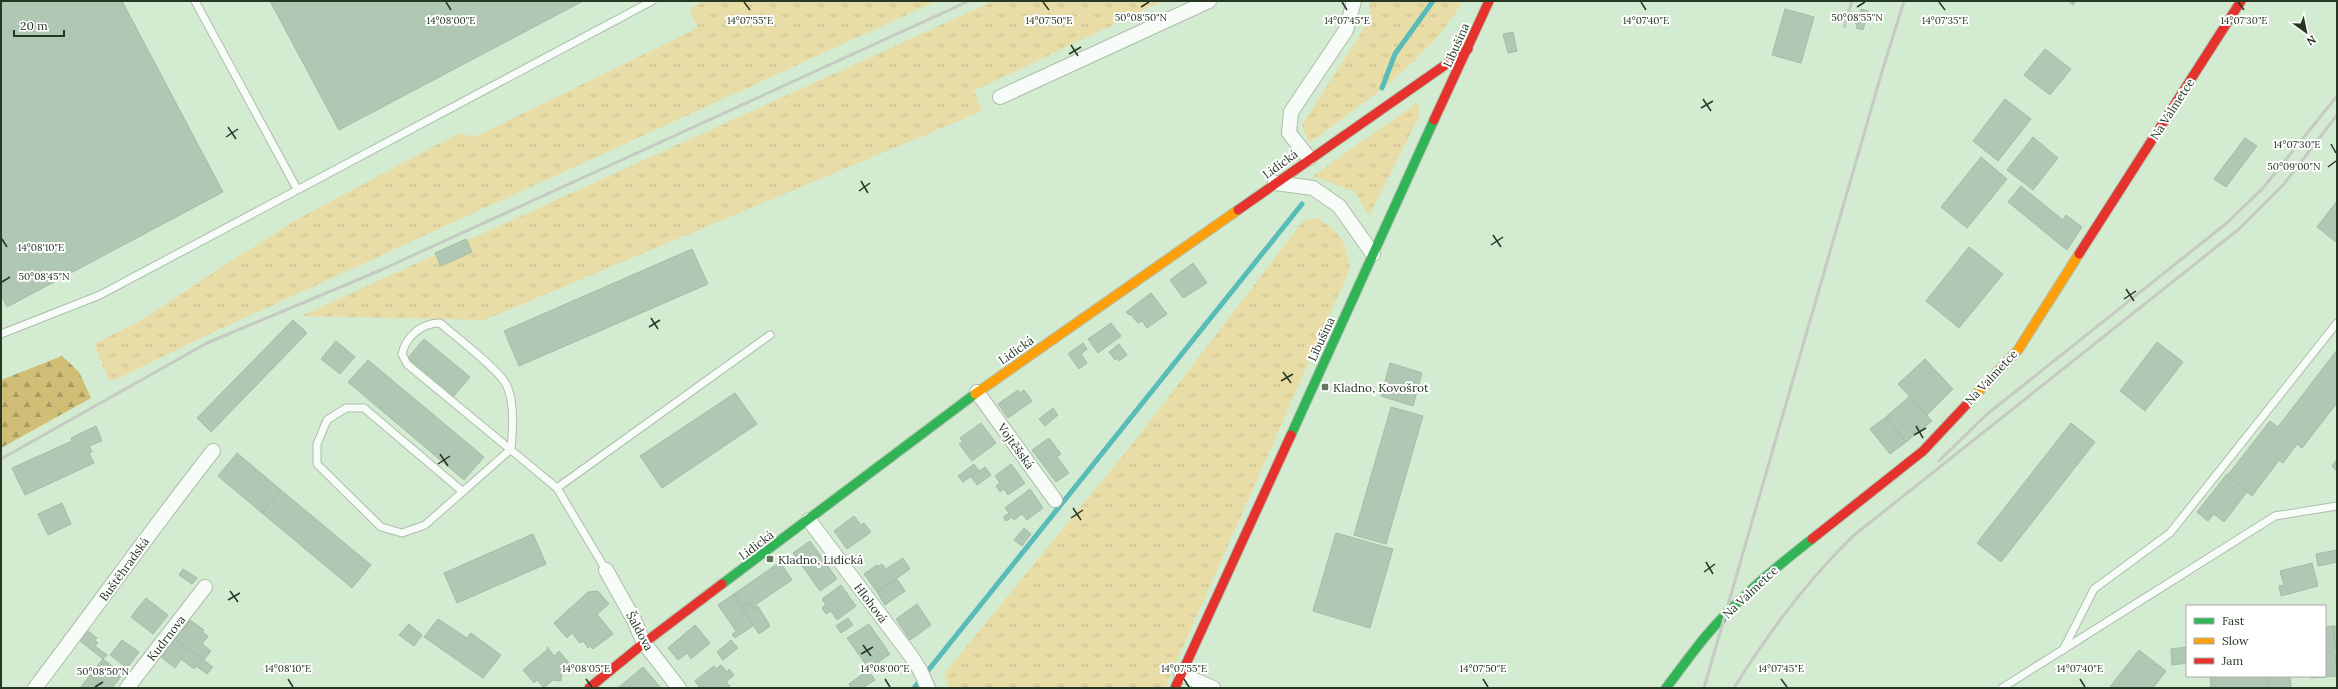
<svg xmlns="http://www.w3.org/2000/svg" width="2338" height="689" viewBox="0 0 2338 689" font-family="Lora,serif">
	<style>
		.grass { fill: url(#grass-tufts) }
		.forest { fill: url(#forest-firs) }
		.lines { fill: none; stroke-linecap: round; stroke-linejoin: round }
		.stream { stroke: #59bcba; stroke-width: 5 }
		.building { fill: #b0c7b4; stroke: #a3bba8 }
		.lane-casing { stroke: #acbfaa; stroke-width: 9 }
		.street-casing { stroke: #acbfaa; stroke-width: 16 }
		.fast-casing { stroke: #acbfaa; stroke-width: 11 }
		.slow-casing { stroke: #acbfaa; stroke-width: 11 }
		.jam-casing { stroke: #acbfaa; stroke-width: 11 }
		.lane { stroke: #f8fcf8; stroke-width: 7 }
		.street { stroke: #f8fcf8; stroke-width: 14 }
		.fast { stroke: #30b455; stroke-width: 9 }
		.slow { stroke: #ff9f0a; stroke-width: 9 }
		.jam { stroke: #e5322d; stroke-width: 9 }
		.rail { stroke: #c5cbc3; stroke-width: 3 }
		.ticks { fill: none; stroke: #263724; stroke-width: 1.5 }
		.poi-dot { fill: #637660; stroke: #fff; stroke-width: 1.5 }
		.labels { text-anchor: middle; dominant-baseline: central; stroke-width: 4; stroke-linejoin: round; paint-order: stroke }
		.street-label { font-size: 12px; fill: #263724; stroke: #fff }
		.poi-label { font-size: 12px; fill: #263724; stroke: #fff; text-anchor: start }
		.ticks-label { font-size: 10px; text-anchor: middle; fill: #263724; stroke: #fff; stroke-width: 4; stroke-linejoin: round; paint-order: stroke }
	</style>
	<defs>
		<pattern id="grass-tufts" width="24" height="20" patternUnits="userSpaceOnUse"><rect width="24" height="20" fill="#e9dda7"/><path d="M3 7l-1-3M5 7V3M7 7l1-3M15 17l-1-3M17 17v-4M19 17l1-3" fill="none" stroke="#c8be90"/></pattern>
		<pattern id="forest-firs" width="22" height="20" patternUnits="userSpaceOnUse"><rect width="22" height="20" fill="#d0be77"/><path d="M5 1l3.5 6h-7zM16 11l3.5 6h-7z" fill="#a99b61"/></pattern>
	</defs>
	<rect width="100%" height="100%" fill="#d3ebd0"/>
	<g class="grass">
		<path d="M705,1H937L207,335L114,380H109L94,344L142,320L231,261L296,220L459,133L475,137L698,28L689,9Z"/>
		<path d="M994,1H1163L974,91L982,111L484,320L301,316Z"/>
		<path d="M1369,1H1463C1427,62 1365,101 1309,143L1302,125L1370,19Z"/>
		<path d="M1418,102L1419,116L1369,216L1355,192L1313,176Z"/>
		<path d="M1318,218C1342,234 1345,241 1350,269L1165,688H949L944,674L1134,442L1303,221Z"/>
	</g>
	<path class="forest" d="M62,356L79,372L91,398L1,448V380Z"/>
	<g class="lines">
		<g class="stream">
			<path d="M1382,88L1395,54L1433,1"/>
			<path d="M914,688L1302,204"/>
		</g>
	</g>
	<g class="building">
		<path d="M1,1H122L223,192L7,307L1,295Z"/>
		<path d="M270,1H583L339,130Z"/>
		<path d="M2068,1H2076L2073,5Z"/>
		<path d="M1785,9L1814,17L1801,63L1772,55Z"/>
		<path d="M1861,9L1868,11L1863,30L1856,28L1857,25L1854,22L1856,16H1859Z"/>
		<path d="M1513,32L1517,51L1508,53L1503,34Z"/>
		<path d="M2045,49L2071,69L2050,95L2024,75Z"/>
		<path d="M2005,99L2031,119L1998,161L1973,141Z"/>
		<path d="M2033,137L2058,158L2033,190L2007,170Z"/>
		<path d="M2245,138L2257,146L2226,187L2214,179Z"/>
		<path d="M1981,157L2007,179L1967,228L1941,207Z"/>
		<path d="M2021,186L2063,220L2066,215L2082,227L2067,250L2008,202Z"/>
		<path d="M2337,201V243L2317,227Z"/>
		<path d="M466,239L472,252L441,266L435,253Z"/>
		<path d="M1969,247L2003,274L1959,328L1926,301Z"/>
		<path d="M692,249L708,284L519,366L504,331Z"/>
		<path d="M1193,263L1207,283L1183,298L1170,280Z"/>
		<path d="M1151,293L1167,314L1147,328L1142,321L1138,323L1130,314L1129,315L1126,312Z"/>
		<path d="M293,320L307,333L211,432L197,418Z"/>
		<path d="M1111,323L1121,336L1098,353L1088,339Z"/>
		<path d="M424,339L470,377L452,398L407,359Z"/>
		<path d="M336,341L355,357L340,374L321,359Z"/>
		<path d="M2157,342L2183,362L2145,411L2120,391Z"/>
		<path d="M1083,343L1087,349L1081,354L1087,363L1079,369L1068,354Z"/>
		<path d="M1119,344L1127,355L1119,361L1118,358L1115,360L1109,352Z"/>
		<path d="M2337,350V403L2302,448L2297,444L2283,463L2279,460L2252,496L2227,476L2270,421L2278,427Z"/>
		<path d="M1925,359L1953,389L1927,415L1898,384Z"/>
		<path d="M368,360L484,457L464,480L348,382Z"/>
		<path d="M1390,363L1422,373L1413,406L1381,396Z"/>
		<path d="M1018,390L1020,393L1024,390L1032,401L1008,418L998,404Z"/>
		<path d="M735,393L757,424L662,488L640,456Z"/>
		<path d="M1910,396L1932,421L1906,442L1886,417Z"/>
		<path d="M1391,407L1423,416L1386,544L1354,535Z"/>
		<path d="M1053,408L1058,415L1045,426L1039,419Z"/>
		<path d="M1886,417L1906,442L1890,454L1870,429Z"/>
		<path d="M981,423L996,443L972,461L959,444L963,442L960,438Z"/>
		<path d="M2071,423L2095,442L2001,562L1977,543Z"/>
		<path d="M96,426L102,441L89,446L92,452L89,453L94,463L25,495L12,468L72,441L71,438Z"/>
		<path d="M1049,438L1061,454L1057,457L1069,473L1056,482L1032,450Z"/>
		<path d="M237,453L281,490L262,513L218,476Z"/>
		<path d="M2337,459V471L2332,466Z"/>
		<path d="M974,464L979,471L963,482L958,476Z"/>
		<path d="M1011,464L1025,483L1008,495L1004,489L1000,492L996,486L1000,483L995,476Z"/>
		<path d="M985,467L991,475L977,485L971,477Z"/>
		<path d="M2227,474L2247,492L2224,522L2214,514L2208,521L2197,512Z"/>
		<path d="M1030,489L1043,508L1027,520L1022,514L1014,520L1012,517L1006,521L1003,517L1009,513L1005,508Z"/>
		<path d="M281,490L371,565L352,588L262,513Z"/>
		<path d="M62,503L71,524L48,535L38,514Z"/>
		<path d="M854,516L861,525L864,523L871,532L847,549L834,531Z"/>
		<path d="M1024,528L1031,534L1022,546L1014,540Z"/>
		<path d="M1336,533L1393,549L1370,628L1313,611Z"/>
		<path d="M533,534L546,564L457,603L444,573Z"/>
		<path d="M810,541L837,579L820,591L793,553Z"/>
		<path d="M2337,550V562L2318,566L2316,554Z"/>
		<path d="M903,558L910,569L877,592L864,574L877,565L878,567L882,564L886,569Z"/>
		<path d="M780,562L792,580L755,605L757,607L754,609L750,602L742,608L734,594Z"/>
		<path d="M2312,563L2318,586L2281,596L2279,586L2284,585L2280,571Z"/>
		<path d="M183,569L197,578L192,584L179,575Z"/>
		<path d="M897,579L905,591L885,605L877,592Z"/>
		<path d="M841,585L856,606L837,620L831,611L826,614L822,608L826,605L822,599Z"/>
		<path d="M598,591L609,604L597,614L613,634L593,649L590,646L588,648L583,641L580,643L572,633L567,638L554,623L588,592Z"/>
		<path d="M734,594L754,625L735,638L732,635L736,631L718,605Z"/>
		<path d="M146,598L168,615L153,634L131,617Z"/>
		<path d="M750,602L754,609L758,606L770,626L759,634L742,608Z"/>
		<path d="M917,604L931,625L910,640L896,619Z"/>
		<path d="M848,618L853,625L841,633L836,626Z"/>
		<path d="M438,619L467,638L471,633L501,655L483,678L424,637Z"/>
		<path d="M190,620L204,630L202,632L208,636L202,644L211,651L203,661L175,639Z"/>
		<path d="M409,624L422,635L414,646L399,635Z"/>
		<path d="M869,624L890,654L869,669L847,638Z"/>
		<path d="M695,625L710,643L691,659L687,653L678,660L668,648Z"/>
		<path d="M2333,626L2337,676L2311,678V676H2325V627Z"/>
		<path d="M2333,626H2337V649H2335Z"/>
		<path d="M88,631L97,638L95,640L98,643L95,646L107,655L103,659L80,641Z"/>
		<path d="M175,639L213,667L207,674L196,666L194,669L181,659L175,668L161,657Z"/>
		<path d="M122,640L139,652L127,668L110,655Z"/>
		<path d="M731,640L738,648L723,660L717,652Z"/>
		<path d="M547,647L554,656L559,651L571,665L562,672L561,681L553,680L544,688L537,680L534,683L523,670L547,650Z"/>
		<path d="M2187,647V663L2172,665L2171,649Z"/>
		<path d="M2139,650L2166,671L2153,688H2109Z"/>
		<path d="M103,659L123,674L112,688H99L96,685L99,682L90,675Z"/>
		<path d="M721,665L727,672L729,669L734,675L726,682L730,686L728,688H700L695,681L714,666L716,669Z"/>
		<path d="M643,667L661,688H618Z"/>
		<path d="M868,670L875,680L863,688H851L849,684Z"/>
		<path d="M90,675L99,682L96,685L99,688H80Z"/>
		<path d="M2210,676H2267L2268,688H2211Z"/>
		<path d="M2267,676H2290L2291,688H2268Z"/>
	</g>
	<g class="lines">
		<defs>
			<g id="lane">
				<path d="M195,1L297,189"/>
				<path d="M1,334L100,295L652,1"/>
				<path d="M557,488L770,335"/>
				<path d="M462,491L364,408H346L327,420L317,444V464L381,527L402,533L425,525L511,449C513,430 515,401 506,384C498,369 455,336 440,323C422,323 406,336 402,354L407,364L557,488L606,570"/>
				<path d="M2063,650L2094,589L2170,533L2337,323"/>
				<path d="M2002,688L2275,516L2337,506"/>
			</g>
			<g id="street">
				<path d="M1000,97L1209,1"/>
				<path d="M1309,158L1289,133L1291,112L1346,30L1354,1"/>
				<path d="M1275,183L1313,188L1339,206L1373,254"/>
				<path d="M977,392L1055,500"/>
				<path d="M809,520L911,656L920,670L928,688"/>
				<path d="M606,570L634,620L644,643L679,688"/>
				<path d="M1181,674L1213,688"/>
				<path d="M35,688C95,609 152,529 213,451"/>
				<path d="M127,688L205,587"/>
			</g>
			<g id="fast">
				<path d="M1291,435L1434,120"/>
				<path d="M722,584L975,394"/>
				<path d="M1666,688C1679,671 1692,653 1705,637C1736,600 1775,568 1812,539"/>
			</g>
			<g id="slow">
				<path d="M975,394L1238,210"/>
				<path d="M1968,403L2018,350L2079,254"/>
			</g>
			<g id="jam">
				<path d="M1434,120L1489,1"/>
				<path d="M1238,210L1468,49"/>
				<path d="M2079,254L2241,1"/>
				<path d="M1812,539L1923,451L1968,403"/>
				<path d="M589,688L644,643L722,584"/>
				<path d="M1175,688L1291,435"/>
			</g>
		</defs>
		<use href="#lane" class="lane-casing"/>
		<use href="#street" class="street-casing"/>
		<use href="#fast" class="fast-casing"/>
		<use href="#slow" class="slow-casing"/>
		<use href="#jam" class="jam-casing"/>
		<use href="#lane" class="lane"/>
		<use href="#street" class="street"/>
		<use href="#fast" class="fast"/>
		<use href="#slow" class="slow"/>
		<use href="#jam" class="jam"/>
		<g class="rail">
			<path d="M1844,27L1852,1"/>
			<path d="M1,459L207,343L381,270L969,1"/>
			<path d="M1939,461L1986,415L2228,222L2263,188L2337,96"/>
			<path d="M1704,688L1881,75L1904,1"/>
			<path d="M1734,688C1768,633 1806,582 1853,536L2239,229L2284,184L2337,115"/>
		</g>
	</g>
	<path class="ticks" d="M446,2L451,10M744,2L750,10M1043,2L1049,10M1342,2L1347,10M1641,2L1646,10M1939,2L1945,10M2238,2L2244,10M1141,7L1149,2M1857,7L1865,2M1071,45L1078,56M1069,54L1081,47M1703,99L1711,111M1701,108L1713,101M228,127L236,139M226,137L238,129M2331,144L2336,153M2328,167L2336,161M861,181L868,193M859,191L870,183M1493,235L1501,247M2,239L7,247M1491,245L1503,237M2,282L10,277M2126,289L2134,301M2124,299L2136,291M651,318L658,329M649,327L660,320M1283,372L1291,383M1281,381L1293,374M1916,426L1923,438M1914,435L1926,428M440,454L448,466M438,464L450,456M1073,508L1081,520M1071,518L1083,510M1706,562L1713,574M1704,572L1715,564M230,591L238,602M228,600L240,593M863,645L871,656M861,654L873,647M288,679L293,687M586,679L592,687M885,679L890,687M1184,679L1189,687M1483,679L1488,687M1781,679L1787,687M2080,679L2085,687M95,687L103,682"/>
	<g class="poi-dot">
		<rect x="1321" y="383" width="8" height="8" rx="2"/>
		<rect x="766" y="555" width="8" height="8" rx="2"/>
	</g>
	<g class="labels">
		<g class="street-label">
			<text transform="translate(1456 45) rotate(-66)">Libušina</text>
			<text transform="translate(2172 109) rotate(-57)">Na Valmetce</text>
			<text transform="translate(1280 164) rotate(-36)">Lidická</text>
			<text transform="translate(1321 339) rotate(-65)">Libušina</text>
			<text transform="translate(1016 350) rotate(-35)">Lidická</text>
			<text transform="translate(1991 377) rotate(-47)">Na Valmetce</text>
			<text transform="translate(1016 446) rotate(54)">Vojtěšská</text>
			<text transform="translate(756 545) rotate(-37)">Lidická</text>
			<text transform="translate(124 569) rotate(-54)">Buštěhradská</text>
			<text transform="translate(1750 592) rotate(-43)">Na Valmetce</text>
			<text transform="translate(871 603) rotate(53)">Hlohová</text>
			<text transform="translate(640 631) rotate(61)">Šaldova</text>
			<text transform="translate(166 638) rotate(-52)">Kudrnova</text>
		</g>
		<g class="poi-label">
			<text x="1333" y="387">Kladno, Kovošrot</text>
			<text x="778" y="559">Kladno, Lidická</text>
		</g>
	</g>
	<g class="ticks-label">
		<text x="1141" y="21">50°08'50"N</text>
		<text x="1857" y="21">50°08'55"N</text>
		<text x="451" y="24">14°08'00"E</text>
		<text x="750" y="24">14°07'55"E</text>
		<text x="1049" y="24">14°07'50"E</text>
		<text x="1347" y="24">14°07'45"E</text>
		<text x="1945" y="24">14°07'35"E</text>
		<text x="2244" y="24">14°07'30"E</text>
		<text x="1646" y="24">14°07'40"E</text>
		<text x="2297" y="148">14°07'30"E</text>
		<text x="2294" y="170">50°09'00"N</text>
		<text x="41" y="251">14°08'10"E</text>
		<text x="44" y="280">50°08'45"N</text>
		<text x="288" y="672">14°08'10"E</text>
		<text x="586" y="672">14°08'05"E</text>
		<text x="885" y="672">14°08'00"E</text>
		<text x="1184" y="672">14°07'55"E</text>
		<text x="1483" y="672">14°07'50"E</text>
		<text x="1781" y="672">14°07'45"E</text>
		<text x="2080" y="672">14°07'40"E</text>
		<text x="103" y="675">50°08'50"N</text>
	</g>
	<rect width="2338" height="689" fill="none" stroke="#263724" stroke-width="4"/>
	<rect x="2186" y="605" width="140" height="72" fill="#ffffff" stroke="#a8afa7"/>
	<rect x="2194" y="618" width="20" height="6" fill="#30b455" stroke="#a8afa7"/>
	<text x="2222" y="625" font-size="12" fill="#263724">Fast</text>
	<rect x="2194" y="638" width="20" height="6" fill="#ff9f0a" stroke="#a8afa7"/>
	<text x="2222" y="645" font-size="12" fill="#263724">Slow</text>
	<rect x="2194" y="658" width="20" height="6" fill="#e5322d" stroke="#a8afa7"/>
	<text x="2222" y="665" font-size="12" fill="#263724">Jam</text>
	<g transform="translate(2306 32) rotate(147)" stroke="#ffffff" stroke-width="3" paint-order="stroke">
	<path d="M0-3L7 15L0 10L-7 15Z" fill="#263724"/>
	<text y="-6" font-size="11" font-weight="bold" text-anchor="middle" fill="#263724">N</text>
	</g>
	<path d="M14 30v6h50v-6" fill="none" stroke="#263724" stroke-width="2"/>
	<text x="20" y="30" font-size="12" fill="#263724" stroke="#ffffff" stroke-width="3" paint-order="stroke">20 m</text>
</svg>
